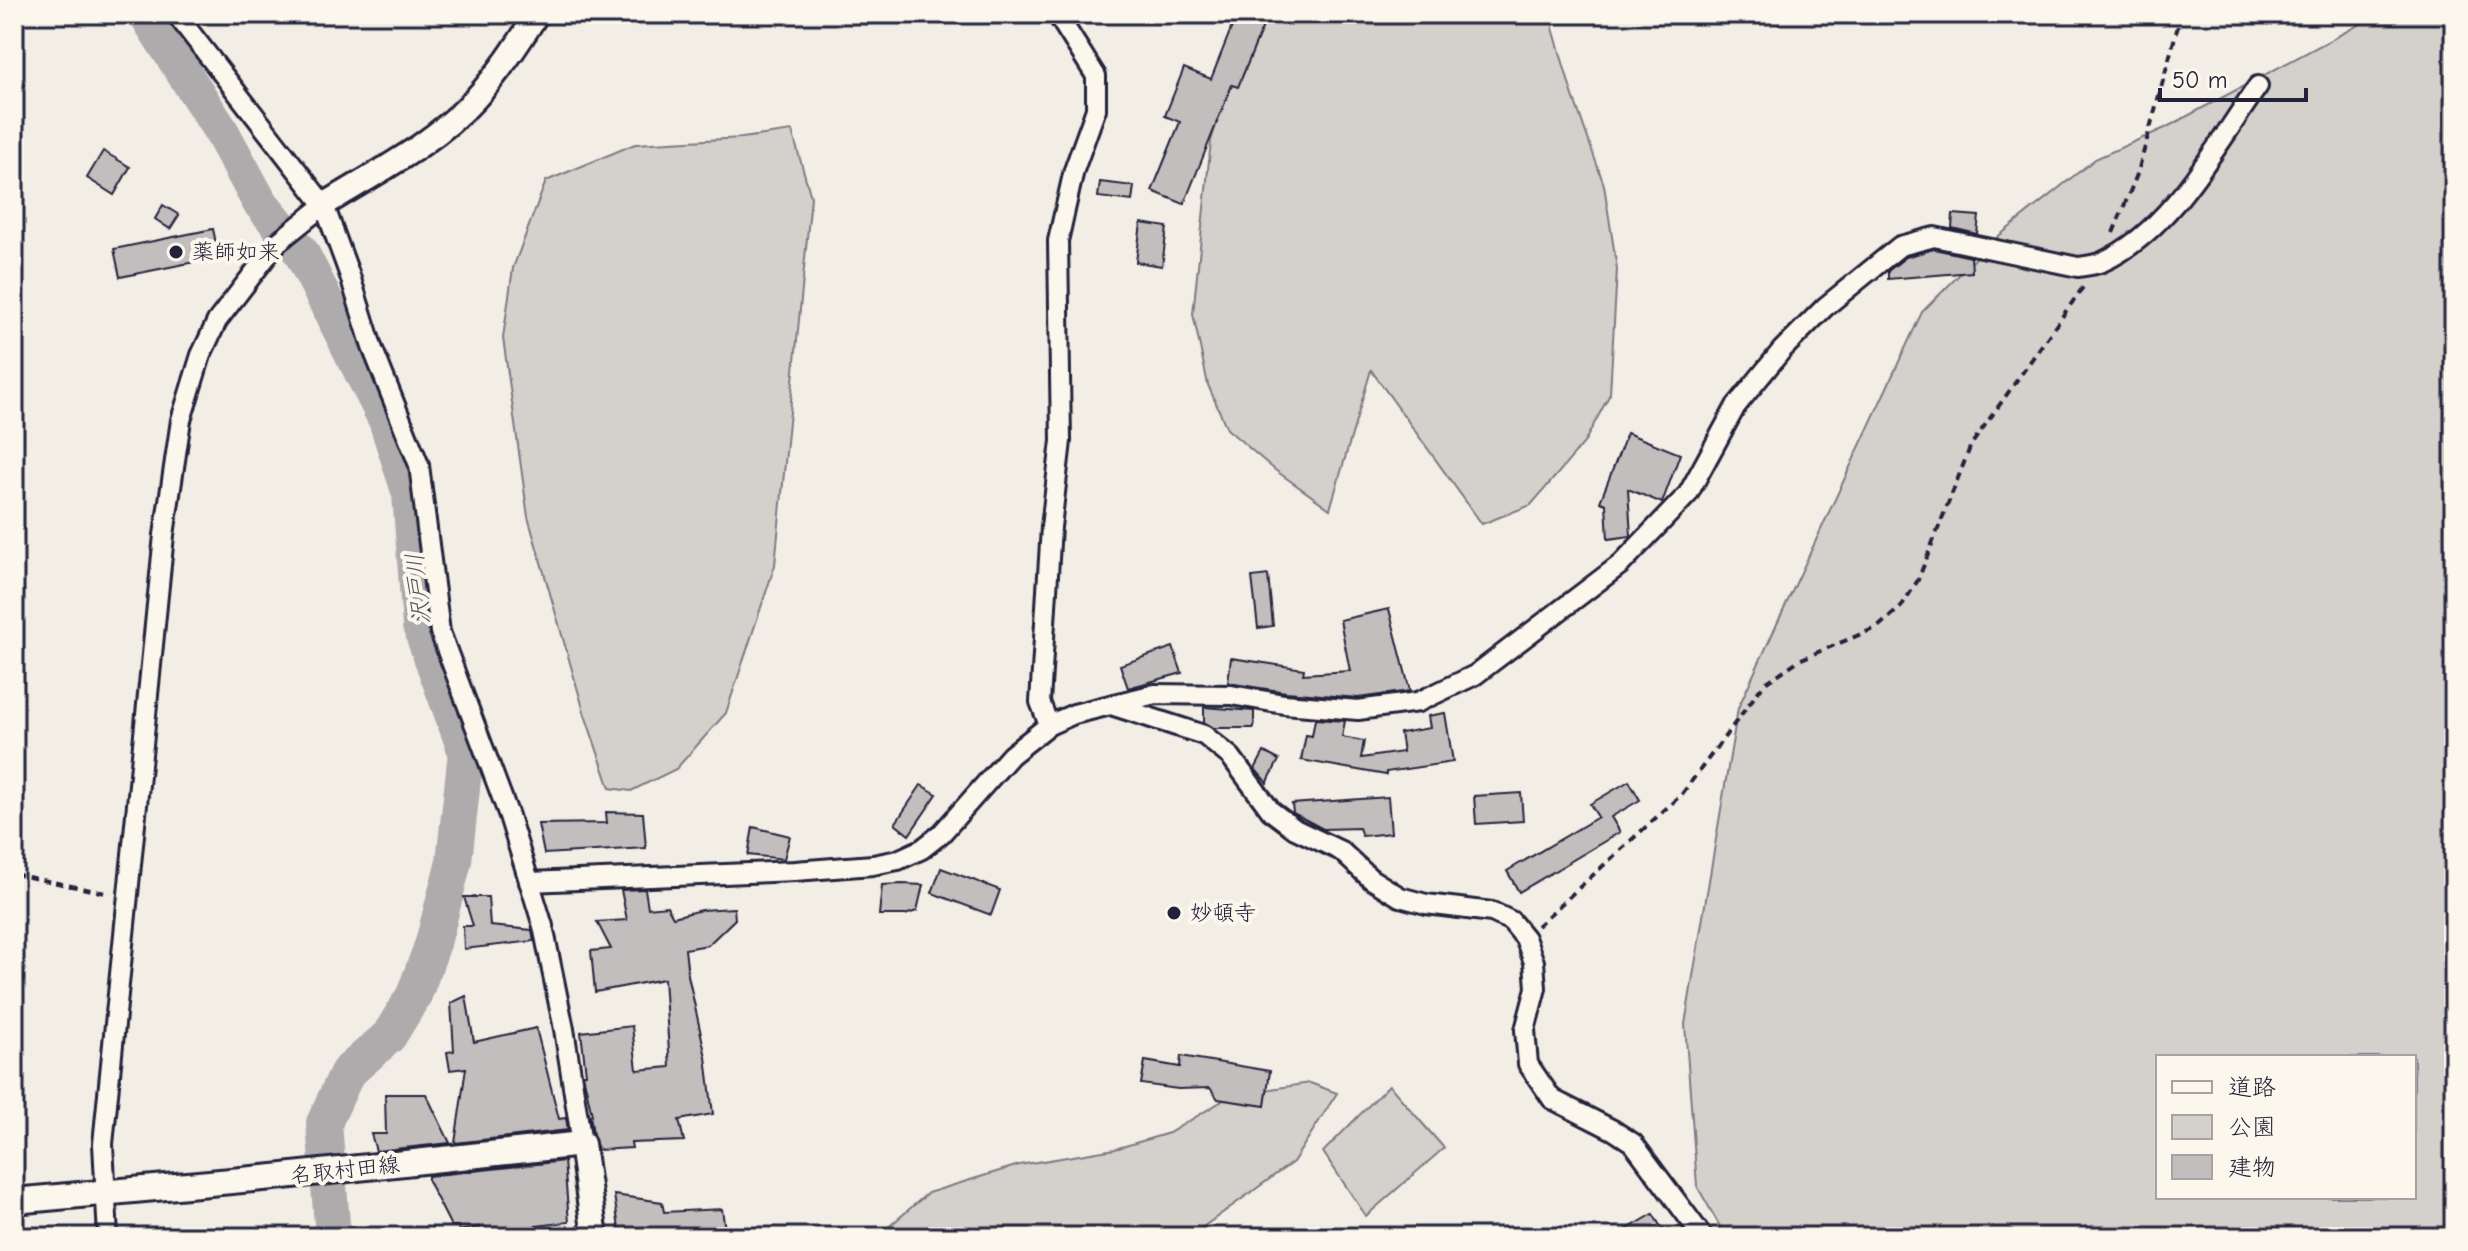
<svg xmlns="http://www.w3.org/2000/svg" width="2468" height="1251" viewBox="0 0 2468 1251" font-family="'Comic Neue','Klee One',sans-serif">
	<style>
		.green { fill: #d4d1cc; stroke: #7b7a84; stroke-width: 2; fill-rule: evenodd }
		.lines { fill: none; stroke-linecap: round; stroke-linejoin: round }
		.river { stroke: #aeabad; stroke-width: 36 }
		.building { fill: #c2bebe; stroke: #22223b; stroke-width: 2 }
		.minor-casing { stroke: #22223b; stroke-width: 24 }
		.tertiary-casing { stroke: #22223b; stroke-width: 28 }
		.secondary-casing { stroke: #22223b; stroke-width: 30 }
		.path { stroke: #22223b; stroke-width: 4; stroke-dasharray: 8 6; stroke-linecap: butt }
		.minor { stroke: #fbf7ec; stroke-width: 18 }
		.tertiary { stroke: #fbf7ec; stroke-width: 22 }
		.secondary { stroke: #fbf7ec; stroke-width: 24 }
		.poi-dot { fill: #22223b; stroke: #fbf7ec; stroke-width: 3 }
		.labels { text-anchor: middle; dominant-baseline: central; stroke-width: 8; stroke-linejoin: round; paint-order: stroke }
		.poi-label { font-size: 22px; fill: #22223b; stroke: #fbf7ec; text-anchor: start }
		.street-label { font-size: 22px; fill: #22223b; stroke: #fbf7ec }
		.water-label { font-size: 24px; font-style: italic; fill: #535263; stroke: #fbf7ec }
	</style>
	<rect width="100%" height="100%" fill="#f2eee5"/>
	<filter id="ink" filterUnits="userSpaceOnUse"><feTurbulence type="fractalNoise" baseFrequency=".0125" numOctaves="2"/><feDisplacementMap in="SourceGraphic" scale="16" xChannelSelector="R" yChannelSelector="G"/><feConvolveMatrix kernelMatrix="1 2 1 2 8 2 1 2 1" color-interpolation-filters="sRGB"/></filter>
	<g filter="url(#ink)">
		<g class="green">
			<path d="M1238,14H1554L1553,28L1570,87L1604,185L1617,269L1610,394L1584,443L1531,505L1482,524L1371,370L1330,509L1275,470L1227,429L1208,385L1193,314L1211,141L1244,32Z"/>
			<path d="M2379,14H2454V1237H1726L1697,1186L1685,1024L1738,708L1922,312L1995,239L2095,159L2165,128ZM2158,1057H2414V1197H2158Z"/>
			<path d="M792,131L811,197L775,565L726,713L676,769L631,791L610,788L585,715L528,517L503,338L513,268L546,181L635,144L742,138Z"/>
			<path d="M1310,1083L1337,1093L1293,1162L1189,1237H877L928,1193L1019,1165L1115,1149L1169,1133L1232,1095Z"/>
			<path d="M1389,1085L1444,1148L1366,1216L1323,1152Z"/>
		</g>
		<g class="lines">
			<path class="river" d="M146,14L221,131L259,201L301,252L386,420L410,494L420,626L466,752L454,861L433,943L414,995L389,1036L347,1073L324,1123L333,1237"/>
		</g>
		<g class="building">
			<path d="M1237,14H1268L1238,87L1232,85L1184,204L1152,191L1180,122L1165,116L1184,68L1211,79Z"/>
			<path d="M103,151L130,167L114,195L87,178Z"/>
			<path d="M1100,182L1134,186L1132,201L1098,197Z"/>
			<path d="M163,205L179,215L170,229L155,219Z"/>
			<path d="M1953,214L1979,216L1977,234L1952,228Z"/>
			<path d="M1141,223L1167,227L1162,266L1136,262Z"/>
			<path d="M213,229L219,257L120,277L114,249Z"/>
			<path d="M1934,249L1971,257L1972,272L1888,279V271L1906,257Z"/>
			<path d="M1627,433L1680,454L1662,503L1628,489L1631,536L1608,539L1606,504L1600,502Z"/>
			<path d="M1268,575L1273,626L1258,628L1252,577Z"/>
			<path d="M1389,609L1410,691L1358,698L1286,692L1228,683L1231,658L1304,669L1303,674L1350,671L1340,620Z"/>
			<path d="M1173,647L1182,673L1128,688L1120,665Z"/>
			<path d="M1204,707L1254,711V728H1214L1204,722Z"/>
			<path d="M1445,713L1453,762L1386,772V775L1301,760L1306,735L1312,736L1315,719L1345,721L1342,737L1364,741L1361,758L1403,752L1400,733L1430,728L1428,716Z"/>
			<path d="M1264,752L1279,760L1267,783L1255,769Z"/>
			<path d="M1629,781L1640,800L1611,817L1620,832L1519,892L1507,871L1598,817L1590,804Z"/>
			<path d="M921,785L937,794L909,835L895,824Z"/>
			<path d="M1521,793L1523,821L1476,824L1474,796Z"/>
			<path d="M1388,797L1391,833L1362,836L1359,828L1323,829L1293,813L1292,804Z"/>
			<path d="M606,812L643,813L646,848L544,854L538,824L607,823Z"/>
			<path d="M753,827L790,836L784,859L748,855Z"/>
			<path d="M941,868L1000,890L991,915L932,893Z"/>
			<path d="M902,884L923,885L917,911L905,915H879L882,885Z"/>
			<path d="M645,889L648,908L667,906L673,917L701,910L734,908L735,919L708,945L685,949L688,975L706,1057L713,1114L679,1120L684,1141L631,1143L632,1148L598,1150L593,1134L590,1115H592L583,1074H586L581,1032L632,1026L637,1070L670,1067L664,979L595,992L591,951L611,949L597,922L627,920L621,890Z"/>
			<path d="M464,897H488L490,926L532,930L534,941L464,949L463,926H473Z"/>
			<path d="M466,996L474,1042L536,1028L559,1119L566,1118L568,1130L455,1143L466,1068L450,1070L447,1052L454,1051L451,1003Z"/>
			<path d="M1181,1056L1270,1071L1265,1106L1218,1099L1210,1088L1178,1089L1141,1084L1145,1061L1180,1067Z"/>
			<path d="M385,1094H426L450,1143L376,1151L371,1134H386Z"/>
			<path d="M564,1161L569,1222L498,1231V1237H477L479,1227L459,1231L458,1226H451L428,1181V1176Z"/>
			<path d="M614,1195L662,1202L664,1212L722,1209L725,1230L719,1231L720,1237L620,1235Z"/>
			<path d="M1653,1214L1667,1237H1614Z"/>
		</g>
		<g class="lines">
			<defs>
				<g id="minor">
					<path d="M176,14L324,205L350,276L372,347L419,465L440,632L509,816L543,926L564,1029L582,1144"/>
					<path d="M1111,705L1204,735L1231,757L1271,811L1295,829L1341,851L1371,879L1400,897L1426,904L1492,912L1511,921L1525,938L1534,962L1536,988L1525,1030L1528,1064L1552,1099L1613,1130L1633,1143L1703,1237"/>
					<path d="M1049,725L1040,702L1051,527L1061,441L1058,241L1074,170L1096,109V76L1060,19L1061,14"/>
					<path d="M529,882L795,871L873,865L898,860L922,849L941,834L1011,755L1049,725L1074,714L1155,694L1231,695L1284,704L1358,710L1418,702L1475,675L1621,564L1688,494L1736,406L1782,350L1825,307L1900,246L1934,237L2078,267C2086,266 2095,265 2102,262C2171,231 2216,145 2258,86"/>
					<path d="M108,1237L103,1144L164,535L181,420L201,355L217,321L277,243L324,205"/>
				</g>
				<path id="tertiary" d="M324,205C375,173 434,144 475,99C499,73 518,44 537,14"/>
				<path id="secondary" d="M14,1201L274,1177L582,1144L595,1237"/>
			</defs>
			<use href="#minor" class="minor-casing"/>
			<use href="#tertiary" class="tertiary-casing"/>
			<use href="#secondary" class="secondary-casing"/>
			<g class="path">
				<path d="M2113,233L2138,172L2178,26"/>
				<path d="M14,874L110,894"/>
				<path d="M1537,926L1682,794L1764,684L1799,660L1878,627L1901,607L1918,580L1971,445L2086,283"/>
			</g>
			<use href="#minor" class="minor"/>
			<use href="#tertiary" class="tertiary"/>
			<use href="#secondary" class="secondary"/>
		</g>
	</g>
	<g class="poi-dot">
		<circle cx="176" cy="252" r="8"/>
		<circle cx="1174" cy="913" r="8"/>
	</g>
	<g class="labels">
		<g class="poi-label">
			<text x="192" y="252">薬師如来</text>
			<text x="1190" y="913">妙頓寺</text>
		</g>
		<g class="street-label">
			<text transform="translate(345 1170) rotate(-6)">名取村田線</text>
		</g>
		<g class="water-label">
			<text transform="translate(418 589) rotate(-96)">沢戸川</text>
		</g>
	</g>
	<rect width="2468" height="1251" fill="none" stroke="#fbf7ec" stroke-width="48"/>
	<rect x="24" y="24" width="2420" height="1203" fill="none" stroke="#22223b" stroke-width="3" filter="url(#ink)"/>
	<rect x="2156" y="1055" width="260" height="144" fill="#fbf7ec" stroke="#a4a2a5" stroke-width="2"/>
	<rect x="2172" y="1081" width="40" height="12" fill="#fbf7ec" stroke="#a4a2a5" stroke-width="2"/>
	<text x="2228" y="1095" font-size="24" fill="#22223b">道路</text>
	<rect x="2172" y="1115" width="40" height="24" fill="#d4d1cc" stroke="#a4a2a5" stroke-width="2"/>
	<text x="2228" y="1135" font-size="24" fill="#22223b">公園</text>
	<rect x="2172" y="1155" width="40" height="24" fill="#c2bebe" stroke="#a4a2a5" stroke-width="2"/>
	<text x="2228" y="1175" font-size="24" fill="#22223b">建物</text>
	<path d="M2160 88v12h146v-12" fill="none" stroke="#22223b" stroke-width="4"/>
	<text x="2172" y="88" font-size="24" fill="#22223b" stroke="#fbf7ec" stroke-width="6" paint-order="stroke">50 m</text>
</svg>
